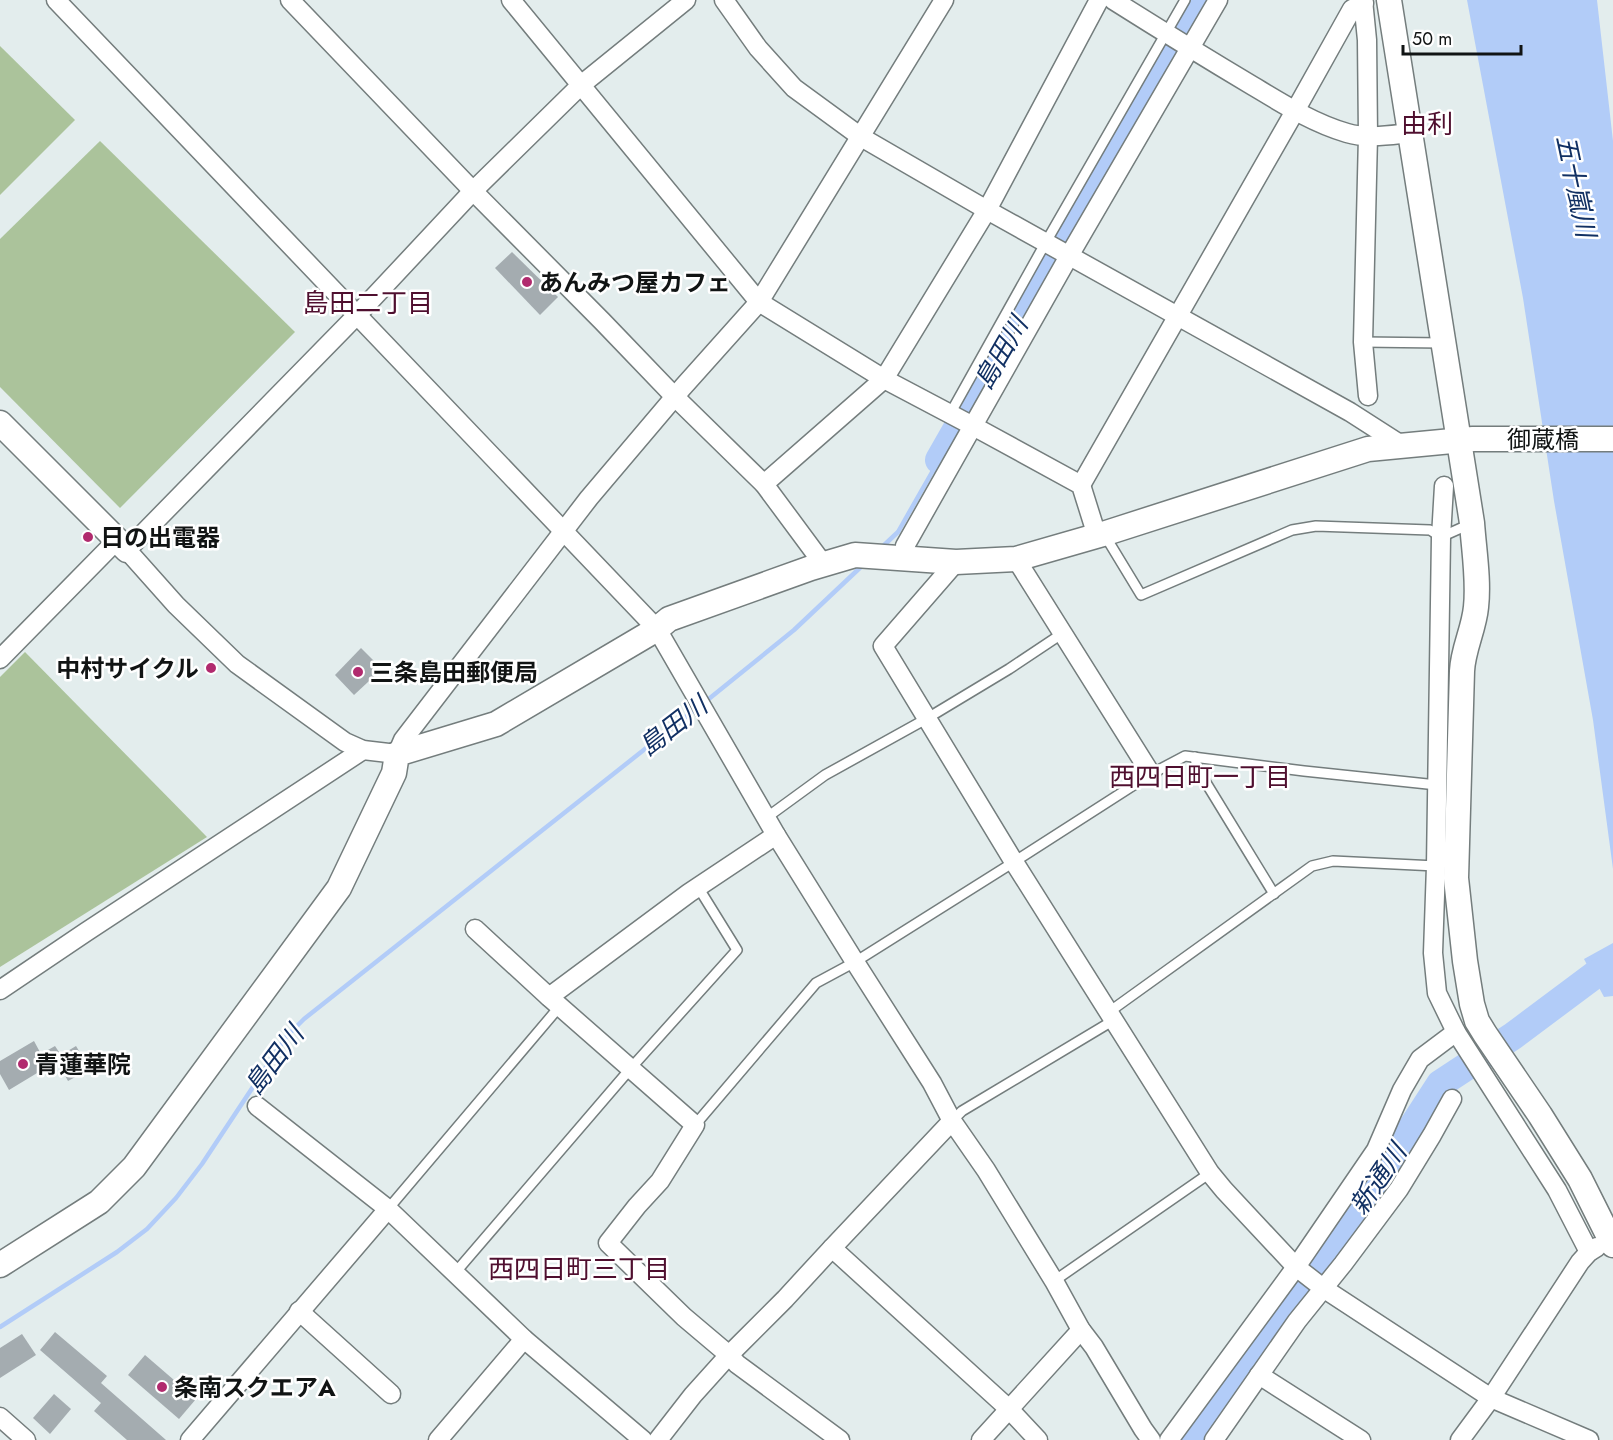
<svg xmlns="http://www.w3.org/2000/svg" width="1613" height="1440" viewBox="0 0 1613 1440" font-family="Jost,'Noto Sans JP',sans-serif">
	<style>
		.green { fill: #abc39b }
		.water { fill: #b2ccf8 }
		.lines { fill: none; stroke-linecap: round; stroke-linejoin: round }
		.stream { stroke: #b2ccf8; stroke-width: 4.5 }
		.river { stroke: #b2ccf8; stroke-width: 28 }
		.building { fill: #a4acb0 }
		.service-casing { stroke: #747d7d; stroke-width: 12 }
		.minor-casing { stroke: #747d7d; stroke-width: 21 }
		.tertiary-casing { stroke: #747d7d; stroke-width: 27 }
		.service { stroke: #fff; stroke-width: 9 }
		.minor { stroke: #fff; stroke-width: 18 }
		.tertiary { stroke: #fff; stroke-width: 24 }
		.poi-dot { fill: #b12a6e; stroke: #fff; stroke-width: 2 }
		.labels { text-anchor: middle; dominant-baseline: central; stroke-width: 5; stroke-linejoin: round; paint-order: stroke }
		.poi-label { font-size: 24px; font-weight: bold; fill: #111414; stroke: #fff; text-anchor: start }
		.street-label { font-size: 24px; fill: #111414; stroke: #fff }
		.neighbourhood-label { font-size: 26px; fill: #4f0f2f; stroke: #fff }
		.water-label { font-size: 26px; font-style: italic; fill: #113063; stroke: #fff }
	</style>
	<rect width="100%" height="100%" fill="#e3eded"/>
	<g class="green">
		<path d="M0,46L75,120L0,195Z"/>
		<path d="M100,141L295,332L120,508L0,387V239Z"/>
		<path d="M25,652L207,837L0,967V677Z"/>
	</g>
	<g class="water">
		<path d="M1467,0H1597L1613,141V869L1593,720L1554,501L1523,298Z"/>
		<path d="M1613,943V996L1604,997L1584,959Z"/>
	</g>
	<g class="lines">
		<g class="stream">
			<path d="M881,548L898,532L939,460"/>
			<path d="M705,702L794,630L864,564"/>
			<path d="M0,1327L117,1252L147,1229L176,1198L202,1164L286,1037L304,1019L698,707"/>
		</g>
		<g class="river">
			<path d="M939,460L1052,262L1161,78L1203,0"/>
			<path d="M1191,1440L1385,1172L1405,1138L1440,1084L1513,1036L1596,974L1613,968"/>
		</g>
	</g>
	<g class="building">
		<path d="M512,252L558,297L540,315L495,268Z"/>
		<path d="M361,648L382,669L354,695L335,675Z"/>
		<path d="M34,1041L41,1054L55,1046L61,1055L76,1046L90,1069L68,1081L57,1061L9,1090L0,1074V1061Z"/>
		<path d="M55,1332L107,1376L101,1383L166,1440H127L94,1411L101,1403L40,1350Z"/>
		<path d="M22,1334L36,1355L0,1378V1348Z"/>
		<path d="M145,1355L196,1399L179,1419L128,1375Z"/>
		<path d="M54,1394L71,1409L50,1434L33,1418Z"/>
	</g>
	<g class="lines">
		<defs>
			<g id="service">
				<path d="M1363,342L1442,343"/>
				<path d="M950,414L1046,242L1185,0"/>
				<path d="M1104,534L1141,595L1292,530L1316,526L1430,530L1441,537L1470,524"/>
				<path d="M1195,757L1197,768L1274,894"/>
				<path d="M766,818L825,775L926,719L1009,669L1063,633"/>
				<path d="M1109,1012L1312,866L1333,861L1436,866"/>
				<path d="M952,1121L962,1111L1114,1020"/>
				<path d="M695,1125L816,983L855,962L1014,862L1151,774L1185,756L1304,771L1437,785"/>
				<path d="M388,1209L560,1006"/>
				<path d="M455,1273L631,1068L737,950L698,887"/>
				<path d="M1054,1281L1210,1173"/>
			</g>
			<g id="minor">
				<path d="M56,0L657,629L776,835L855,962L932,1083L952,1121L986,1170L1054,1281L1081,1330L1094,1347L1143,1429L1151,1440"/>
				<path d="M290,0L473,191L602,321L675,397L764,484L824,565"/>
				<path d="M511,0L759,302L884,379L973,426L1081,485L1097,536"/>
				<path d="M686,0L581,85L473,191L357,315L127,550L176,605L237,664L345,742L363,750L397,754L403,740L589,498L683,387L759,302L944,0"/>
				<path d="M724,0L758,48L794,88L861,137L987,210L1350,412L1403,446"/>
				<path d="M1113,0C1159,29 1206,58 1253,86C1283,104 1313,123 1347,133C1367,139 1390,135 1410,133"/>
				<path d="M1363,0L1367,40L1368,136L1363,342L1368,396"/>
				<path d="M764,484L884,379L987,210L1099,0"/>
				<path d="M1081,485L1295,111L1352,9L1364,3"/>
				<path d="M1444,486L1441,537L1436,866L1433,953L1437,993L1456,1032L1557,1190L1589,1252"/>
				<path d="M907,559L905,546L1069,256L1218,0"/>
				<path d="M1016,559L1151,774"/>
				<path d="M956,562L883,646L1014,862L1210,1173L1224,1190L1296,1267L1323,1288L1491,1398L1589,1440"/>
				<path d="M0,659L117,540"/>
				<path d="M475,929L549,997L695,1125L660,1181L637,1206L608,1243L684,1317L729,1355L737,1364L840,1440"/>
				<path d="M0,990L86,932L363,750"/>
				<path d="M549,997L689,893L776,835"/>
				<path d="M257,1106L388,1209L524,1339L643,1440"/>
				<path d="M832,1248L1009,1409L1038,1440"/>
				<path d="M299,1311L391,1394"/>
				<path d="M1259,1375L1361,1440"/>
				<path d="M0,1417L26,1440"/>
				<path d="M190,1440L388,1209"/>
				<path d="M438,1440L524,1339"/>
				<path d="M658,1440L693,1395L729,1355L785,1299L832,1248L952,1121"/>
				<path d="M981,1440L1081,1330"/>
				<path d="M1169,1440L1296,1267L1376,1150L1402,1090L1420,1059L1456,1032"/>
				<path d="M1214,1440L1297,1321L1343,1264L1399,1189L1432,1135L1452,1099"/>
				<path d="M1460,1440L1491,1398L1580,1262L1589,1252L1597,1247"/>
			</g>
			<g id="tertiary">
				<path d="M1389,0L1472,523C1474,551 1479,580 1476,607C1474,629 1463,649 1462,671L1456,878L1465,961L1472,1004L1477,1021L1485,1034L1540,1115L1580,1179L1613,1245"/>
				<path d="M0,423L127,550"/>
				<path d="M0,1265L99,1202L134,1167L339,888L394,773L397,754L496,724L657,629L669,619L811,568L855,555L956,562L1016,559L1103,534L1368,449L1473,439H1613"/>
			</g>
		</defs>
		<use href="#service" class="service-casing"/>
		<use href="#minor" class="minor-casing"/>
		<use href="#tertiary" class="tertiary-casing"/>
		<use href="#service" class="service"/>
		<use href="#minor" class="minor"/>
		<use href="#tertiary" class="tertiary"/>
	</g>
	<g class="poi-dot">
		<circle cx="527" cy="282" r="6"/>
		<circle cx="88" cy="537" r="6"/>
		<circle cx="211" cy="668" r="6"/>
		<circle cx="358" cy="672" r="6"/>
		<circle cx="23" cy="1064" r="6"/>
		<circle cx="162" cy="1387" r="6"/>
	</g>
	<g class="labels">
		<g class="poi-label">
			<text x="539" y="282">あんみつ屋カフェ</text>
			<text x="100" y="537">日の出電器</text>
			<text x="199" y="668" text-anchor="end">中村サイクル</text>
			<text x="370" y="672">三条島田郵便局</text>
			<text x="35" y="1064">青蓮華院</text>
			<text x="174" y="1387">条南スクエアA</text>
		</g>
		<g class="street-label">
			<text x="1543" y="439">御蔵橋</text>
		</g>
		<g class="neighbourhood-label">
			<text x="1427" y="124">由利</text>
			<text x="368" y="303">島田二丁目</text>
			<text x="1200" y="777">西四日町一丁目</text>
			<text x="579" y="1269">西四日町三丁目</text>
		</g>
		<g class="water-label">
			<text transform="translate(1576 186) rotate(78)">五十嵐川</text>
			<text transform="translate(1001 353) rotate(-60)">島田川</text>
			<text transform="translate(673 726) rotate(-38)">島田川</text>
			<text transform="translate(274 1060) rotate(-53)">島田川</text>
			<text transform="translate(1378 1179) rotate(-56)">新通川</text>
		</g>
	</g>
	<path d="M1403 45v9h118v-9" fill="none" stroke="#111414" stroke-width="3"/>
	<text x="1412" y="45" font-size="18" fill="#111414" stroke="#ffffff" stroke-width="4.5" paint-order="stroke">50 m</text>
</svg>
